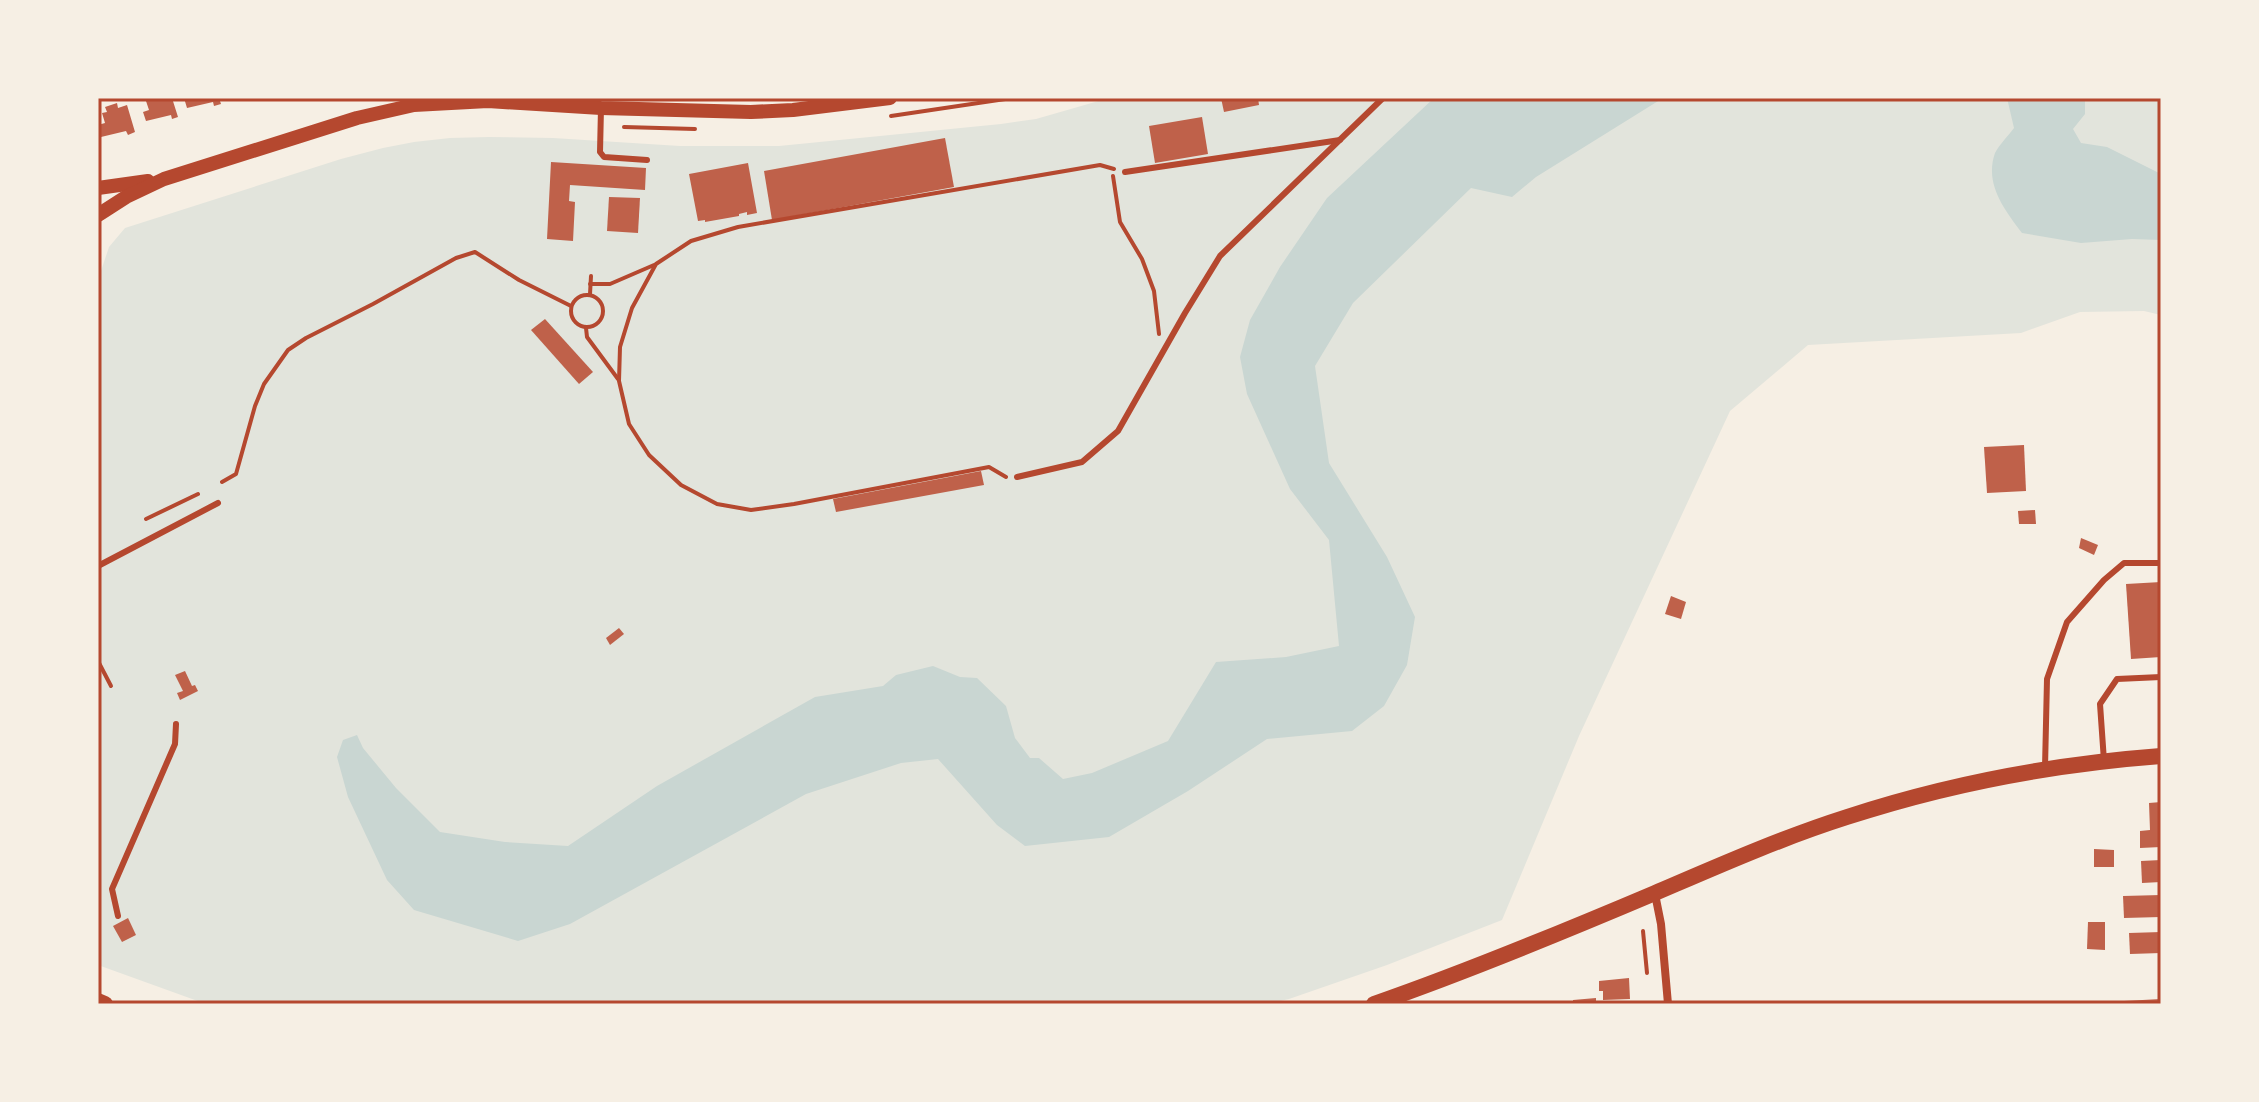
<svg xmlns="http://www.w3.org/2000/svg" width="2259" height="1102" viewBox="0 0 2259 1102" font-family="Lora,serif">
	<style>
		.green { fill: #e2e4dc }
		.water { fill: #c9d6d2 }
		.building { fill: #bf614a }
		.lines { fill: none; stroke-linecap: round; stroke-linejoin: round }
		.path { stroke: #b5482f; stroke-width: 4 }
		.service { stroke: #b5482f; stroke-width: 6 }
		.minor { stroke: #b5482f; stroke-width: 8 }
		.tertiary { stroke: #b5482f; stroke-width: 14 }
		.secondary { stroke: #b5482f; stroke-width: 16 }
		.neatline { fill: none; stroke: #b5482f; stroke-width: 3 }
	</style>
	<rect width="100%" height="100%" fill="#f6efe4"/>
	<path class="green" d="M1109,98H2161V315L2144,311L2080,312L2021,333L1808,345L1730,411L1579,736L1502,920L1387,965L1289,999L1267,1004H206L98,965V280L109,247L125,228L341,159L383,148L414,142L450,138L489,137L553,138L680,146H779L1001,124L1036,119Z"/>
	<g class="water">
		<path d="M1434,98H1663L1536,177L1512,197L1471,188L1353,303L1315,366L1329,463L1387,557L1415,617L1407,665L1384,706L1352,731L1267,739L1188,791L1109,837L1025,846L997,825L938,759L901,763L806,794L570,924L518,941L414,910L387,880L348,797L337,757L343,740L357,735L363,748L396,788L440,832L505,842L568,846L657,786L815,697L883,686L896,675L933,666L960,677L977,678L1006,706L1015,738L1030,758H1039L1063,779L1092,773L1168,741L1216,662L1286,657L1339,646L1329,540L1290,489L1247,394L1240,357L1250,320L1280,267L1327,198Z"/>
		<path d="M2007,98H2085V114L2073,129L2081,143L2107,147L2161,174V240L2132,239L2081,243L2022,233C2005,210 1984,184 1995,153C1999,145 2008,136 2014,128Z"/>
	</g>
	<g class="building">
		<path d="M145,98H172L178,117L172,119L171,115L146,121L143,112L149,110Z"/>
		<path d="M184,98H219L221,104L214,106L213,102L187,108Z"/>
		<path d="M1221,98H1258L1259,105L1224,112Z"/>
		<path d="M117,103L118,108L127,105L135,132L128,135L126,131L101,137L98,125L105,123L102,113L107,112L105,107Z"/>
		<path d="M1202,117L1208,154L1155,163L1149,126Z"/>
		<path d="M945,138L954,187L772,220L764,171Z"/>
		<path d="M551,162L646,168L645,190L570,185L569,201L575,202L573,241L547,239Z"/>
		<path d="M748,163L757,213L747,215V212L739,214V216L705,222V220L698,221L689,174Z"/>
		<path d="M609,197L640,198L638,233L607,231Z"/>
		<path d="M545,319L593,372L579,384L531,330Z"/>
		<path d="M2024,445L2026,491L1987,493L1984,447Z"/>
		<path d="M981,471L984,485L836,512L833,499Z"/>
		<path d="M2035,510L2036,524H2019L2018,511Z"/>
		<path d="M2081,538L2098,545L2094,555L2079,548Z"/>
		<path d="M2161,582V657L2131,659L2126,584Z"/>
		<path d="M1671,596L1686,602L1681,619L1665,614Z"/>
		<path d="M619,628L624,634L610,645L606,638Z"/>
		<path d="M185,671L192,686L195,685L198,691L180,700L177,693L183,691L175,675Z"/>
		<path d="M2161,802V847L2140,848V831L2150,830L2149,803Z"/>
		<path d="M2094,849L2114,850V867H2094Z"/>
		<path d="M2161,860V882L2142,883L2141,861Z"/>
		<path d="M2161,895V917L2124,918L2123,896Z"/>
		<path d="M128,918L136,935L122,942L113,926Z"/>
		<path d="M2088,922H2105V950L2087,949Z"/>
		<path d="M2161,932V953L2130,954L2129,933Z"/>
		<path d="M1629,978L1630,999L1603,1000V991H1599V981Z"/>
		<path d="M1596,998V1004H1573V1000Z"/>
		<path d="M2161,999V1004H2124V1001Z"/>
	</g>
	<g class="lines">
		<g class="path">
			<path d="M891,116L1012,98"/>
			<path d="M624,127L695,129"/>
			<path d="M1113,176L1120,222L1142,259L1154,291L1159,334"/>
			<path d="M590,284H610L654,265"/>
			<path d="M590,294L591,276"/>
			<circle cx="587" cy="311" r="16"/>
			<path d="M586,328L587,337L618,379"/>
			<path d="M1006,477L989,467L794,504L751,510L717,504L681,485L649,455L629,424L619,381L620,347L632,308L656,264L691,241L738,227L1100,165L1114,169"/>
			<path d="M222,482L236,474L255,406L264,384L288,350L306,338L373,304L456,258L475,252L519,280L571,306"/>
			<path d="M146,519L198,494"/>
			<path d="M98,661L111,686"/>
			<path d="M1643,931L1647,973"/>
		</g>
		<g class="service">
			<path d="M601,108L600,152L604,157L647,160"/>
			<path d="M1125,172L1340,140"/>
			<path d="M1017,477L1082,462L1118,431L1185,313L1220,256L1383,98"/>
			<path d="M98,566L218,503"/>
			<path d="M2104,761L2100,704L2117,679L2161,677"/>
			<path d="M2045,768L2047,679L2067,622L2104,580L2124,563H2161"/>
			<path d="M118,916L112,889L175,744L176,724"/>
		</g>
		<path class="minor" d="M1655,894L1661,924L1668,1004"/>
		<g class="tertiary">
			<path d="M98,188L148,181"/>
			<path d="M98,215L126,197L164,179L357,118L414,105L488,101L601,108L751,112L793,110L890,98"/>
		</g>
		<g class="secondary">
			<path d="M98,1001L105,1004"/>
			<path d="M1374,1004C1469,971 1563,932 1655,893C1718,866 1781,838 1847,817C1948,784 2055,764 2161,756"/>
		</g>
	</g>
	<rect width="2259" height="1102" fill="none" stroke="#f6efe4" stroke-width="200"/>
	<rect x="100" y="100" width="2059" height="902" class="neatline"/>
</svg>
